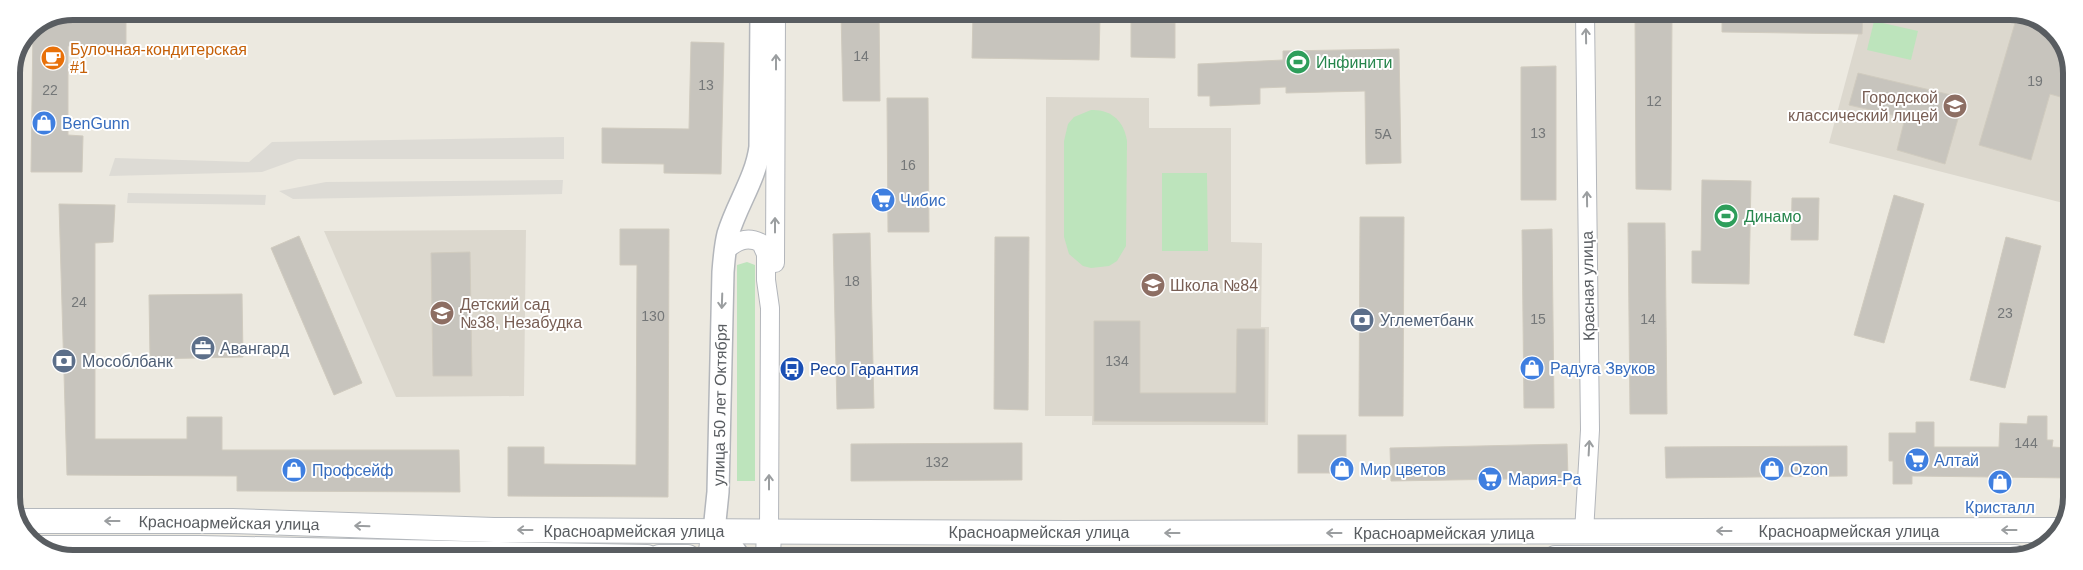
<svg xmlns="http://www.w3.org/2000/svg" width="2083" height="570" viewBox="0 0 2083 570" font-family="Helvetica,sans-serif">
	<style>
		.industrial { fill: #dddbd5 }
		.education { fill: #dcd8ce }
		.green { fill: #bde4bc }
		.building { fill: #c7c4bd; stroke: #d0cbbf }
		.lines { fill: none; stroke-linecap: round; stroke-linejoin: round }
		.minor-casing { stroke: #b3b6bb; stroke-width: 20 }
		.tertiary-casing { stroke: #b3b6bb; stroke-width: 24 }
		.secondary-casing { stroke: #b4b8bd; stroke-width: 26 }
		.minor { stroke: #fff; stroke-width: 18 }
		.tertiary { stroke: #fff; stroke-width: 21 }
		.secondary { stroke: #fff; stroke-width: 24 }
		.oneway { stroke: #9b9ea0 }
		.labels { text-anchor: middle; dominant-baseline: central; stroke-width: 4; stroke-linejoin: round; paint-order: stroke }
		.number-label { font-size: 14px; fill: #747778 }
		.food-label { font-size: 16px; fill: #c56008; stroke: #fff; text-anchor: start }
		.leisure-label { font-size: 16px; fill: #27864d; stroke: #fff; text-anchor: start }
		.education-label { font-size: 16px; fill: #785e54; stroke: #fff; text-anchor: start }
		.shop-label { font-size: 16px; fill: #366cbe; stroke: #fff; text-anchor: start }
		.street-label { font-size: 16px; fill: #595d61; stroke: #fff }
		.service-label { font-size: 16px; fill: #4e5e75; stroke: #fff; text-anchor: start }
		.transit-label { font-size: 16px; fill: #164399; stroke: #fff; text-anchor: start }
		.rim { fill: none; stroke: #595d61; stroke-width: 6 }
	</style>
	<rect width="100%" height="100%" fill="#ece9e0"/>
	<g class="industrial">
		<path d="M564,137V159H298L262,172L109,176L115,158L249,162L272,142Z"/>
		<path d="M563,180L562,194L293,199L279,191L326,182Z"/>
		<path d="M128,193L266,195L265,205L127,203Z"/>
	</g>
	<g class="education">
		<path d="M1864,13H2026L2072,69L2071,205L1829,143Z"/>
		<path d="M1046,97L1149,98V128H1231V242L1262,243L1261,327H1269L1268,425H1092V416H1045Z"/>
		<path d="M526,230L524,396L396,397L324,231Z"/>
	</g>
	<g class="green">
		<path d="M1874,21L1918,31L1911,60L1867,50Z"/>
		<path d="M1091,110C1111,109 1124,121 1127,141L1126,246L1117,261L1109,266L1091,268L1083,266L1069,254L1064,237V141L1068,124L1074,117Z"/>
		<path d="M1162,173H1207L1208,251H1162Z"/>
		<path d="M747,262L755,265V481H737V265Z"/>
	</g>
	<g class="building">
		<path d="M73,11H126V46H68V135L83,136L82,172H31L33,28Z"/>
		<path d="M841,12H879L880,101H843Z"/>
		<path d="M1635,13H1672L1671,190L1636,189Z"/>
		<path d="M1722,13H1863L1862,34L1722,32Z"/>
		<path d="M2018,13H2026L2057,32L2072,69L2071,100L2050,94L2031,160L1979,145Z"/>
		<path d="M973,14L1100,16L1099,60L972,58Z"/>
		<path d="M1131,22L1175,23V58L1131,57Z"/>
		<path d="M691,42L724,43L721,174L664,173V164L602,163V128L689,129Z"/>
		<path d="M1399,49L1401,163L1366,164L1365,91L1286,93V87L1260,88V104L1210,106V96H1198V64L1283,60V51Z"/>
		<path d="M1556,66V200H1521V67Z"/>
		<path d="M1858,73L1964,98L1945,164L1897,150L1905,118L1849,105Z"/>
		<path d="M887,98H928L929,232H888Z"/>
		<path d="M1702,180L1751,181L1749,284L1692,283V251H1701Z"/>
		<path d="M1894,195L1924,204L1884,343L1854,335Z"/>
		<path d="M1792,198H1819L1818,240H1791Z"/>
		<path d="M59,204L115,205L113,242L95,243V439H187V417H222V450H459L460,492L237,491V476L67,475Z"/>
		<path d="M1360,217H1404L1403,416H1359Z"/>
		<path d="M1628,223H1665L1667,414H1630Z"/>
		<path d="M620,229H669L668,497L508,496V447H544V464L636,465L637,265H620Z"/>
		<path d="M1552,229L1554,408H1524L1522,230Z"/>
		<path d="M870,233L874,408L837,409L833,234Z"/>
		<path d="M299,236L362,383L334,395L271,248Z"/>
		<path d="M995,237H1029L1028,410L994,409Z"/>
		<path d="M2006,237L2041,246L2005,388L1970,380Z"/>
		<path d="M470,252L472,376H433L431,253Z"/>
		<path d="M242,294L243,357L150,359L149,295Z"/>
		<path d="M1094,321H1140V393H1236L1237,329H1265V422L1094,421Z"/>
		<path d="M2028,416H2047V440H2053L2052,447L2070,448V478L1912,476V484H1893V461H1889V433H1916V422H1934V447H1999L2000,423L2027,424Z"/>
		<rect x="1298" y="435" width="48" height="38"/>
		<path d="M1022,443V480L851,481V444Z"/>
		<path d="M1567,444L1568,478L1391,481L1390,448Z"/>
		<path d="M1847,446V476L1666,478L1665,447Z"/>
	</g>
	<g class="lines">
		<defs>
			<g id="minor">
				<path d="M724,252C735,242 746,235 761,243L766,254V280L770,308L769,531"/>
				<path d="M775,263L776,12"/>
				<path d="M1584,532L1590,430L1585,13"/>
			</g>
			<path id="tertiary" d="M739,557C732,545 726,538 714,531L718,492L723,272C724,259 725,246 728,234C737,204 756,178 760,147L761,12"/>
			<g id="secondary">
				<path d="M20,521H232L494,530L1068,533L2058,530"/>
				<path d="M43,548H199L647,557"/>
				<path d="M659,557H688"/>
				<path d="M710,557L714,531"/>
				<path d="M768,557L769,531"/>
				<path d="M1555,558L2015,557"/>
			</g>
		</defs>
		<use href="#minor" class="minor-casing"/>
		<use href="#tertiary" class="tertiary-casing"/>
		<use href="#secondary" class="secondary-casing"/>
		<use href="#minor" class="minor"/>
		<use href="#tertiary" class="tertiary"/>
		<use href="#secondary" class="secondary"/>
	</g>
	<defs><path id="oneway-shaft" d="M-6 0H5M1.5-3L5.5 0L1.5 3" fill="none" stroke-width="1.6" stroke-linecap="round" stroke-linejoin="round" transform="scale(1.25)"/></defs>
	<g class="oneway">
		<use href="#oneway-shaft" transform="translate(1586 36) rotate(-91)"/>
		<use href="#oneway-shaft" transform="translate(776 62) rotate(-90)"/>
		<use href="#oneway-shaft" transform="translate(1587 199) rotate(-91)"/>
		<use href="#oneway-shaft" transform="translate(775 225) rotate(-90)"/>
		<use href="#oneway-shaft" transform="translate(722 301) rotate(92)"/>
		<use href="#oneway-shaft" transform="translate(1589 448) rotate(-87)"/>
		<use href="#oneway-shaft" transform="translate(769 482) rotate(-90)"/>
		<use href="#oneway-shaft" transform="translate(112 521) rotate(-180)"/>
		<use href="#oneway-shaft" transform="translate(362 526) rotate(-178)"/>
		<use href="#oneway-shaft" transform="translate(525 530) rotate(-180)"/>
		<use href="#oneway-shaft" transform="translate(2009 530) rotate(180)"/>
		<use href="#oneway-shaft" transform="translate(1724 531) rotate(180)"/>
		<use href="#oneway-shaft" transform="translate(1172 533) rotate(180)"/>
		<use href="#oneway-shaft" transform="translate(1334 533) rotate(180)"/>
	</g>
	<defs>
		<symbol id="cafe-disc" viewBox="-11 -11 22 22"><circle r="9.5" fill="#e8710a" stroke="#fff"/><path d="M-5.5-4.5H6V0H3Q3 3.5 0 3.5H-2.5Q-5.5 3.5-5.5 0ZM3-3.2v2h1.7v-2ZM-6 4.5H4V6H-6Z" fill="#fff"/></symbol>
		<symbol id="stadium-disc" viewBox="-11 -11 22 22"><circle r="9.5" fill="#2e9e5b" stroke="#fff"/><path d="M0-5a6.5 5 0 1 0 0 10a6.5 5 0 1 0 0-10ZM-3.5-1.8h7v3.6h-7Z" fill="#fff"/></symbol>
		<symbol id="school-disc" viewBox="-11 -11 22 22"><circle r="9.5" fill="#8d6e63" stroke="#fff"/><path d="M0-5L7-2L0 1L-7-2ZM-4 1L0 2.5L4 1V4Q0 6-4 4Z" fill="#fff"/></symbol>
		<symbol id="shop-disc" viewBox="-11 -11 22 22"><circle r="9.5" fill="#3f7fe0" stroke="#fff"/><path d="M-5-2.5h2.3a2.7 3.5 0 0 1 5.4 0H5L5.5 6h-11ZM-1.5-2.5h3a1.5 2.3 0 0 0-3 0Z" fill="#fff"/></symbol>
		<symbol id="supermarket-disc" viewBox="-11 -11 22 22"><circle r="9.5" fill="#3f7fe0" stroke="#fff"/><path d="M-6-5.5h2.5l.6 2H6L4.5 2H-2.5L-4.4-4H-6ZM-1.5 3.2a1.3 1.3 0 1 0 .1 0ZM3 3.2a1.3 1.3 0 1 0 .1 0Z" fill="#fff"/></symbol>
		<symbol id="bank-disc" viewBox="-11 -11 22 22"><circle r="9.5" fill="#5c6f8a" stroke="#fff"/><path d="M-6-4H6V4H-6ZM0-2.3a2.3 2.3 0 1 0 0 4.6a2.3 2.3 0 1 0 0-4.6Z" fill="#fff"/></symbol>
		<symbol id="office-disc" viewBox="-11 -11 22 22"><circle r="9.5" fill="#5c6f8a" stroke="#fff"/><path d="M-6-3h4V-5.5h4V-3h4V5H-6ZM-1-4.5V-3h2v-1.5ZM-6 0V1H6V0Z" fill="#fff"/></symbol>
		<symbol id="bus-disc" viewBox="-11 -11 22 22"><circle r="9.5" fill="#1a4fb4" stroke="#fff"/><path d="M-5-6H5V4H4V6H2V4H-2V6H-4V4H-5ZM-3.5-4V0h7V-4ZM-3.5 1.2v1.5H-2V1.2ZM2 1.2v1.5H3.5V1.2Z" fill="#fff"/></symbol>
	</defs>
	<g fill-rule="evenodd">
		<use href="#cafe-disc" x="39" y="44" width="28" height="28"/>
		<use href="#stadium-disc" x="1284" y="48" width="28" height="28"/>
		<use href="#school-disc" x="1941" y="92" width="28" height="28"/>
		<use href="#shop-disc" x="30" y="109" width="28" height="28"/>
		<use href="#supermarket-disc" x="869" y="186" width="28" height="28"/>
		<use href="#stadium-disc" x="1712" y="202" width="28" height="28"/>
		<use href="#school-disc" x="1139" y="271" width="28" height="28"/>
		<use href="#school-disc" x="428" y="299" width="28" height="28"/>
		<use href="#bank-disc" x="1348" y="306" width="28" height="28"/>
		<use href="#office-disc" x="189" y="334" width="28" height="28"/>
		<use href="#bank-disc" x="50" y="347" width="28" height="28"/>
		<use href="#shop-disc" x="1518" y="354" width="28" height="28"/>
		<use href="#bus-disc" x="778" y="355" width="28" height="28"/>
		<use href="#supermarket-disc" x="1903" y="446" width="28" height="28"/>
		<use href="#shop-disc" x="1328" y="455" width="28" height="28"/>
		<use href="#shop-disc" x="1758" y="455" width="28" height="28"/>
		<use href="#shop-disc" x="280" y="456" width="28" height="28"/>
		<use href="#supermarket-disc" x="1476" y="465" width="28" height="28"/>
		<use href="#shop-disc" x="1986" y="468" width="28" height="28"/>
	</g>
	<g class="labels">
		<g class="number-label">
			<text x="861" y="56">14</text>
			<text x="2035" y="81">19</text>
			<text x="706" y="85">13</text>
			<text x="50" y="90">22</text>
			<text x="1654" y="101">12</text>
			<text x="1538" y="133">13</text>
			<text x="1383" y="134">5А</text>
			<text x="908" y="165">16</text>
			<text x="852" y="281">18</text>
			<text x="79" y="302">24</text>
			<text x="2005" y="313">23</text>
			<text x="653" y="316">130</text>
			<text x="1538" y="319">15</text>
			<text x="1648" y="319">14</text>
			<text x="1117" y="361">134</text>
			<text x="2026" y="443">144</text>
			<text x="937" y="462">132</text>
		</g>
		<g class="food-label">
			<text x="70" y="49">Булочная-кондитерская<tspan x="70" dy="18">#1</tspan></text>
		</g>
		<g class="leisure-label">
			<text x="1316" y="62">Инфинити</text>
			<text x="1744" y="216">Динамо</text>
		</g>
		<g class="education-label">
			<text x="1938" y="97" text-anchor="end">Городской<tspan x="1938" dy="18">классический лицей</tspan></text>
			<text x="1170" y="285">Школа №84</text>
			<text x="460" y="304">Детский сад<tspan x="460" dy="18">№38, Незабудка</tspan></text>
		</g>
		<g class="shop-label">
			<text x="62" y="123">BenGunn</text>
			<text x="900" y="200">Чибис</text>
			<text x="1550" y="368">Радуга Звуков</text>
			<text x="1934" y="460">Алтай</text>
			<text x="1360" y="469">Мир цветов</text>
			<text x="1790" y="469">Ozon</text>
			<text x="312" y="470">Профсейф</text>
			<text x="1508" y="479">Мария-Ра</text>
			<text x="2000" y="507" text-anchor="middle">Кристалл</text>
		</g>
		<g class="street-label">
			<text transform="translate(1588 286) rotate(-91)">Красная улица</text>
			<text transform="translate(720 405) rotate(-89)">улица 50 лет Октября</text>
			<text transform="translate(229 523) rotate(1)">Красноармейская улица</text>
			<text x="634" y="531">Красноармейская улица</text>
			<text x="1849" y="531">Красноармейская улица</text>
			<text x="1039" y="532">Красноармейская улица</text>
			<text x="1444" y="533">Красноармейская улица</text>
		</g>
		<g class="service-label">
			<text x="1380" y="320">Углеметбанк</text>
			<text x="220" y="348">Авангард</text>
			<text x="82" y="361">Мособлбанк</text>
		</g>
		<g class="transit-label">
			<text x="810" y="369">Ресо Гарантия</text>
		</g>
	</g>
	<path d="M0 0H2083V570H0ZM73 20H2010A53 53 0 0 1 2063 73V497A53 53 0 0 1 2010 550H73A53 53 0 0 1 20 497V73A53 53 0 0 1 73 20Z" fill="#fff" fill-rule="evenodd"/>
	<path class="rim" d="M73 20H2010A53 53 0 0 1 2063 73V497A53 53 0 0 1 2010 550H73A53 53 0 0 1 20 497V73A53 53 0 0 1 73 20Z"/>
</svg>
